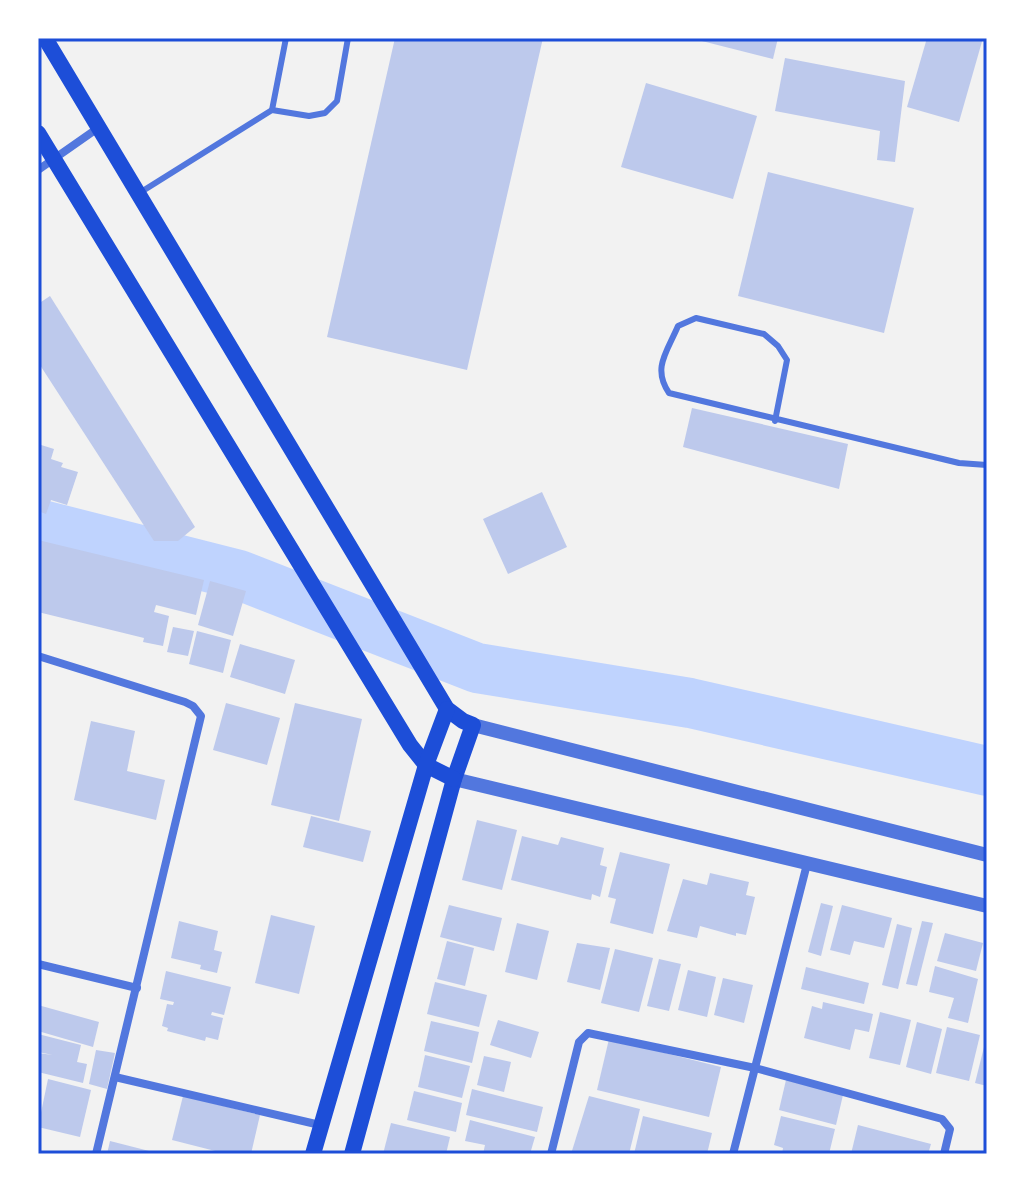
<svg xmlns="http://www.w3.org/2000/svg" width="1025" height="1192" viewBox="0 0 1025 1192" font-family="'PT Sans',sans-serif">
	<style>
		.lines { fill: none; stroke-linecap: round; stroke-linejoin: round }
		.river { stroke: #bfd3fe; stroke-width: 50 }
		.building { fill: #bdc9ec }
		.service { stroke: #5277de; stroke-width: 6 }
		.minor { stroke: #5277de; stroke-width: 8 }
		.tertiary { stroke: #5277de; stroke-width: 14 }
		.secondary { stroke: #1d4ed8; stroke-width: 16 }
		.neatline { fill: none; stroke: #1d4ed8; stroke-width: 3 }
	</style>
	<rect width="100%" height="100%" fill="#f2f2f2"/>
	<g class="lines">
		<path class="river" d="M38,524L239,575L477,668L690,703L987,771"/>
	</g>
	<g class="building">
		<path d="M395,38H543L467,370L327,337Z"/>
		<path d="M690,38H778L773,59Z"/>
		<path d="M927,38H983L959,122L907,107Z"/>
		<path d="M785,58L905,81L895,162L877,160L880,131L775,111Z"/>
		<path d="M646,83L757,116L733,199L621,167Z"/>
		<path d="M768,172L914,208L884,333L738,296Z"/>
		<path d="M50,296L195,527L178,541H154L38,362V304Z"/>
		<path d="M692,408L848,444L839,489L683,447Z"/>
		<path d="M38,444L54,449L51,459L63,463L61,467L78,472L67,505L51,500L46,514L38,511Z"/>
		<path d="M542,492L567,547L508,574L483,519Z"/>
		<path d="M38,540L204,580L196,615L156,605L154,612L169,616L163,646L143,642L144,638L38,612Z"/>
		<path d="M210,581L246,591L233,636L198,625Z"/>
		<path d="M173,627L194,631L188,656L167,652Z"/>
		<path d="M197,631L231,640L223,673L189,664Z"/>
		<path d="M240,644L295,660L285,694L230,677Z"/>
		<path d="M226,703L280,718L267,765L213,750Z"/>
		<path d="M295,703L362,719L339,821L271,805Z"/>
		<path d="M91,721L135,731L127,771L165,780L156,820L74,800Z"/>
		<path d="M311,816L371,831L363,862L303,847Z"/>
		<path d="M477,820L517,830L502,890L462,880Z"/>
		<path d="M522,836L558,845L561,837L604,848L600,865L607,867L600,897L592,894L591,900L586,899L511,880Z"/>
		<path d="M620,852L670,864L653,934L610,923L616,899L608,897Z"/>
		<path d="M710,873L749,882L746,895L755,897L746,935L736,933V936L700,926L697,938L667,931L683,879L707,885Z"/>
		<path d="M821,903L833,906L821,956L808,952Z"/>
		<path d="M449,905L502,918L494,951L440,937Z"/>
		<path d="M842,905L892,918L884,948L854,941L850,955L830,950Z"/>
		<path d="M271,915L315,926L299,994L255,983Z"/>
		<path d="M179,921L218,931L214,950L222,952L217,973L200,969L201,965L171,958Z"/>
		<path d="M922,921L933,923L917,986L906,984Z"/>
		<path d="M517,923L549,931L537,980L505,972Z"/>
		<path d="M897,924L912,928L898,989L882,985Z"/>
		<path d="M945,933L983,943L976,971L937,961Z"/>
		<path d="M447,941L474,948L465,986L437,979Z"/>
		<path d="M577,943L610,948L600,990L567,982Z"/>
		<path d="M615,949L653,958L639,1012L601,1003Z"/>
		<path d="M659,959L681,964L669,1011L647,1006Z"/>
		<path d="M935,966L978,979L968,1023L948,1018L954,998L929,992Z"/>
		<path d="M806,967L869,983L864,1004L801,989Z"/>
		<path d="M688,970L716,977L707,1017L678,1010Z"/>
		<path d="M166,971L231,987L224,1015L212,1012L211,1015L223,1018L218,1040L206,1037L205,1041L167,1031L168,1028L162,1026L167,1004L173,1005L174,1002L160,999Z"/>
		<path d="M723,978L753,985L744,1023L714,1015Z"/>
		<path d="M435,982L487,995L479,1027L427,1014Z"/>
		<path d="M823,1002L873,1014L869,1032L855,1029L850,1050L804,1038L812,1006L822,1009Z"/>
		<path d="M38,1005L99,1022L93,1047L38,1031Z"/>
		<path d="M880,1012L911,1020L900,1065L869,1058Z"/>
		<path d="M498,1020L539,1032L531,1058L490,1045Z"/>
		<path d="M431,1021L479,1032L472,1063L424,1051Z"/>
		<path d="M917,1022L942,1029L931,1074L906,1067Z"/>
		<path d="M947,1027L980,1035L969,1081L936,1073Z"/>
		<path d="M38,1034L81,1045L77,1062L87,1064L83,1083L38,1072V1053L53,1055L38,1052Z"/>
		<path d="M609,1039L721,1067L709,1117L597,1090Z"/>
		<path d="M986,1039L987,1040V1086L975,1083Z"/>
		<path d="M96,1050L115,1053L107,1089L89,1084Z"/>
		<path d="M425,1055L470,1066L462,1098L418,1087Z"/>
		<path d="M484,1056L511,1062L504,1092L477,1085Z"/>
		<path d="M48,1079L91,1090L80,1137L38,1127Z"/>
		<path d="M786,1080L843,1095L836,1125L779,1110Z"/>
		<path d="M472,1089L543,1107L537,1132L466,1115Z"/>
		<path d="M414,1091L462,1103L456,1132L407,1120Z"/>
		<path d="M183,1096L260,1115L251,1154H227L172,1140Z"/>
		<path d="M589,1096L640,1109L629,1154H571Z"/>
		<path d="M643,1116L712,1133L707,1154H634Z"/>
		<path d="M781,1116L835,1129L829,1154H782L783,1148L774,1145Z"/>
		<path d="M470,1120L535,1137L530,1154H483L485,1145L465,1141Z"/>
		<path d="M391,1123L450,1137L446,1154H383Z"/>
		<path d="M858,1125L931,1144L928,1154H851Z"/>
		<path d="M110,1141L157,1153V1154H107Z"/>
	</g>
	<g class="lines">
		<g class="service">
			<path d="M272,110L286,38"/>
			<path d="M141,192L272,110L309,116L325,113L337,101L348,38"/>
			<path d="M775,421L787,360L778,346L764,334L696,318L678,326C667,352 652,368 669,393L959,463L987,465"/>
		</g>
		<g class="minor">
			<path d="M38,170L98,128"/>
			<path d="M38,656L185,702L193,706L201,716L96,1154"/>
			<path d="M38,964L137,988"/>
			<path d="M115,1077L320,1125"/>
			<path d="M551,1154L579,1042L588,1033L755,1068L942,1119L950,1129L944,1154"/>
			<path d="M733,1154L807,864"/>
		</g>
		<g class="tertiary">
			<path d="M473,725L987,855"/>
			<path d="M454,779L987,906"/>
		</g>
		<g class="secondary">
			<path d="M45,38L447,709L463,721L473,725L454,779L352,1154"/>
			<path d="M38,133L410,745L426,765L454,779"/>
			<path d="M313,1154L426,765L447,709"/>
		</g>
	</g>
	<rect width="1025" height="1192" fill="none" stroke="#ffffff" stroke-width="80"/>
	<rect x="40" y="40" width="945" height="1112" class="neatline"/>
</svg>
